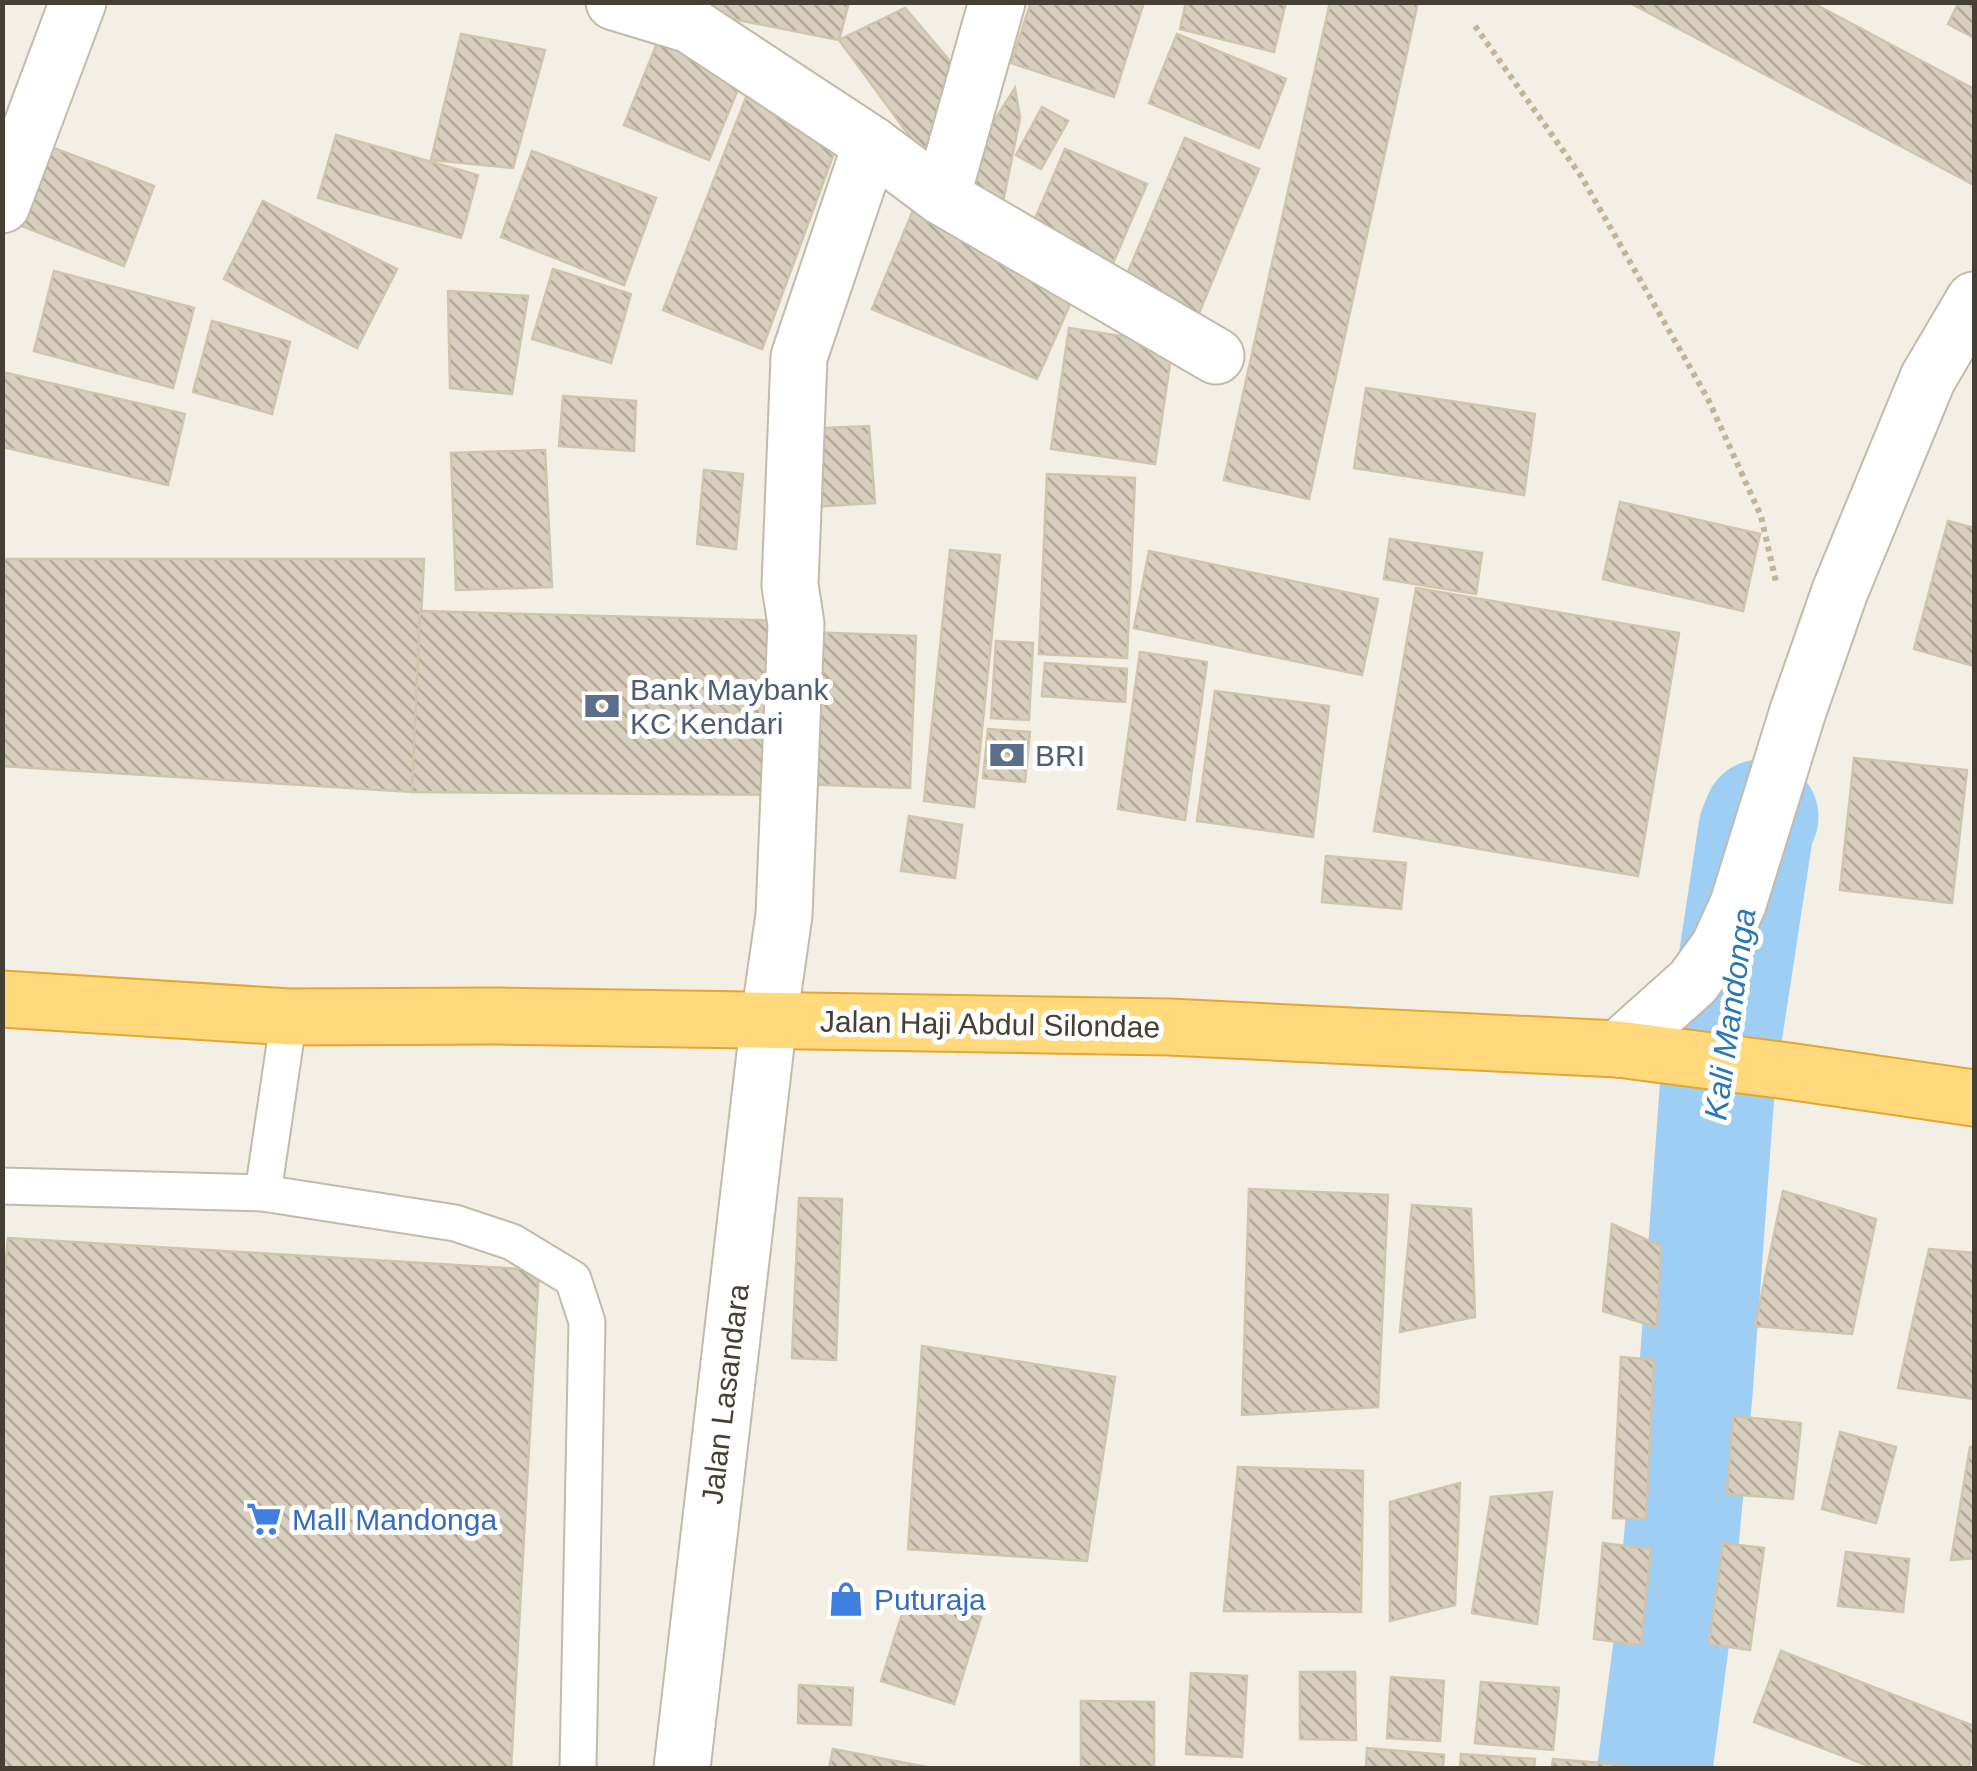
<svg xmlns="http://www.w3.org/2000/svg" width="1977" height="1771" viewBox="0 0 1977 1771" font-family="Arial,sans-serif">
	<style>
		.lines { fill: none; stroke-linecap: round; stroke-linejoin: round }
		.river { stroke: #9ecef3; stroke-width: 115 }
		.building { fill: url(#building-back-hatch); stroke: #d1c4ad; stroke-width: 2.5 }
		.service-casing { stroke: #c2baaa; stroke-width: 39 }
		.minor-casing { stroke: #c2baaa; stroke-width: 59 }
		.trunk-casing { stroke: #e4a62f; stroke-width: 59 }
		.path { stroke: #c2b498; stroke-width: 6; stroke-dasharray: 5 5; stroke-linecap: butt }
		.service { stroke: #fff; stroke-width: 35 }
		.minor { stroke: #fff; stroke-width: 55 }
		.trunk { stroke: #ffd97c; stroke-width: 55 }
		.labels { text-anchor: middle; dominant-baseline: central; stroke-width: 10; stroke-linejoin: round; paint-order: stroke }
		.service-label { font-size: 30px; fill: #4e5e75; stroke: #fff; text-anchor: start }
		.street-label { font-size: 30px; fill: #464034; stroke: #fff }
		.shop-label { font-size: 30px; fill: #366cbe; stroke: #fff; text-anchor: start }
		.water-label { font-size: 32px; font-style: italic; fill: #2977b7; stroke: #fff }
	</style>
	<defs>
		<pattern id="building-back-hatch" width="6" height="6" patternUnits="userSpaceOnUse" patternTransform="scale(2.5)"><rect width="6" height="6" fill="#d8cebd"/><path d="M-1 5l2 2M0 0l6 6M5-1l2 2" fill="none" stroke="#b1a99a"/></pattern>
	</defs>
	<rect width="100%" height="100%" fill="#f3efe5"/>
	<g class="lines">
		<path class="river" d="M1655,1768L1673,1630L1695,1393L1718,1078L1756,829L1761,817"/>
	</g>
	<g class="building">
		<path d="M695,2H849L839,40L692,11Z"/>
		<path d="M1031,2H1144L1114,97L1011,63Z"/>
		<path d="M1186,2H1286L1274,52L1180,29Z"/>
		<path d="M1330,2H1418L1309,499L1224,480Z"/>
		<path d="M1628,2H1811L1974,89V185Z"/>
		<path d="M1959,2H1974V38L1948,24Z"/>
		<path d="M905,8L967,81L922,153L839,40Z"/>
		<path d="M461,34L545,50L513,168L431,160Z"/>
		<path d="M1177,34L1286,79L1259,148L1149,103Z"/>
		<path d="M660,36L745,72L709,160L624,125Z"/>
		<path d="M1015,88L1020,118L1000,217L952,187Z"/>
		<path d="M749,90L843,129L762,349L663,310Z"/>
		<path d="M1042,107L1068,121L1041,169L1016,155Z"/>
		<path d="M336,135L478,175L461,238L318,198Z"/>
		<path d="M1185,138L1259,169L1194,325L1119,293Z"/>
		<path d="M38,142L154,186L124,266L9,221Z"/>
		<path d="M1065,149L1147,184L1107,277L1025,242Z"/>
		<path d="M532,151L656,198L624,285L501,237Z"/>
		<path d="M263,201L397,269L357,348L224,279Z"/>
		<path d="M914,208L1078,286L1037,379L872,309Z"/>
		<path d="M553,269L631,294L611,363L532,339Z"/>
		<path d="M54,271L194,308L173,388L34,351Z"/>
		<path d="M448,291L528,296L512,394L450,388Z"/>
		<path d="M212,321L290,342L272,414L193,392Z"/>
		<path d="M1069,328L1173,344L1155,464L1051,449Z"/>
		<path d="M2,372L185,414L168,485L2,447Z"/>
		<path d="M1366,388L1535,414L1524,495L1354,468Z"/>
		<path d="M563,396L636,401L634,451L559,446Z"/>
		<path d="M869,426L875,503L811,507L805,429Z"/>
		<path d="M545,450L552,587L456,590L451,453Z"/>
		<path d="M704,470L743,474L736,549L697,544Z"/>
		<path d="M1047,474L1135,478L1127,658L1039,654Z"/>
		<path d="M1620,502L1760,534L1743,611L1603,579Z"/>
		<path d="M1948,521L1974,528V666L1914,649Z"/>
		<path d="M1390,539L1482,553L1476,594L1384,579Z"/>
		<path d="M950,550L1000,555L974,807L924,801Z"/>
		<path d="M1149,551L1378,599L1362,675L1134,628Z"/>
		<path d="M2,559H424L412,792L2,766Z"/>
		<path d="M1416,588L1679,633L1638,876L1374,831Z"/>
		<path d="M420,611L788,621V795L412,792Z"/>
		<path d="M804,632L916,636L910,788L798,784Z"/>
		<path d="M996,641L1033,643L1029,720L991,718Z"/>
		<path d="M1140,652L1207,662L1185,820L1118,809Z"/>
		<path d="M1045,663L1127,669L1125,702L1042,696Z"/>
		<path d="M1215,691L1329,706L1313,837L1197,821Z"/>
		<path d="M988,729L1030,732L1025,782L983,778Z"/>
		<path d="M1854,758L1967,770L1952,903L1840,890Z"/>
		<path d="M909,816L962,825L955,878L901,871Z"/>
		<path d="M1326,856L1406,863L1401,909L1322,902Z"/>
		<path d="M1249,1189L1388,1195L1378,1407L1242,1415Z"/>
		<path d="M1783,1191L1876,1219L1852,1334L1755,1326Z"/>
		<path d="M799,1198L842,1199L836,1360L792,1358Z"/>
		<path d="M1412,1205L1471,1209L1475,1317L1400,1332Z"/>
		<path d="M1612,1224L1661,1246L1657,1327L1603,1311Z"/>
		<path d="M8,1238L539,1270L511,1768H2V1270H5Z"/>
		<path d="M1929,1249L1974,1253V1399L1898,1388Z"/>
		<path d="M922,1346L1115,1377L1087,1561L908,1549Z"/>
		<path d="M1621,1357L1654,1360L1646,1519L1613,1518Z"/>
		<path d="M1733,1416L1801,1423L1793,1499L1727,1494Z"/>
		<path d="M1840,1432L1896,1447L1876,1523L1822,1509Z"/>
		<path d="M1974,1446V1558L1951,1560L1970,1447Z"/>
		<path d="M1238,1467L1363,1471L1361,1612L1224,1611Z"/>
		<path d="M1460,1483L1455,1605L1390,1621V1502Z"/>
		<path d="M1552,1492L1537,1624L1472,1613L1491,1497Z"/>
		<path d="M1603,1543L1651,1549L1641,1645L1594,1639Z"/>
		<path d="M1723,1543L1764,1548L1750,1650L1709,1644Z"/>
		<path d="M1846,1552L1909,1559L1903,1612L1838,1606Z"/>
		<path d="M908,1595L981,1617L954,1704L881,1681Z"/>
		<path d="M1781,1651L1974,1726V1751L1968,1768H1874L1754,1722Z"/>
		<path d="M1300,1672H1355L1356,1740L1300,1739Z"/>
		<path d="M1191,1673L1247,1676L1242,1757L1186,1754Z"/>
		<path d="M1391,1677L1444,1681L1440,1741L1387,1738Z"/>
		<path d="M1481,1682L1559,1688L1553,1750L1475,1743Z"/>
		<path d="M799,1685L853,1688L851,1725L798,1723Z"/>
		<path d="M1081,1701L1154,1702V1767L1081,1766Z"/>
		<path d="M1367,1748L1444,1755L1443,1768H1366Z"/>
		<path d="M833,1749L932,1768H829Z"/>
		<path d="M1461,1754L1535,1759L1534,1768H1460Z"/>
		<path d="M1553,1759L1625,1765V1768H1552Z"/>
	</g>
	<g class="lines">
		<defs>
			<g id="service">
				<path d="M2,1186L263,1193L289,1017"/>
				<path d="M263,1193L455,1223L512,1242L573,1279L587,1322L578,1768"/>
			</g>
			<g id="minor">
				<path d="M614,2L690,25L871,144L942,197L1216,356"/>
				<path d="M942,197L997,2"/>
				<path d="M2,205L78,2"/>
				<path d="M1618,1049L1693,982L1719,946L1738,904L1798,711L1840,591L1928,378L1974,300"/>
				<path d="M682,1768L769,1019L784,915L796,624L790,585L799,357L871,144"/>
			</g>
			<path id="trunk" d="M2,999L289,1017L498,1016L1169,1027L1618,1049L1788,1071L1974,1098"/>
		</defs>
		<use href="#service" class="service-casing"/>
		<use href="#minor" class="minor-casing"/>
		<use href="#trunk" class="trunk-casing"/>
		<path class="path" d="M1475,26L1581,176L1708,399L1761,516L1776,582"/>
		<use href="#service" class="service"/>
		<use href="#minor" class="minor"/>
		<use href="#trunk" class="trunk"/>
	</g>
	<defs>
		<symbol id="bank-bare" viewBox="-9 -9 18 18"><path d="M-6-4H6V4H-6ZM0-2.3a2.3 2.3 0 1 0 0 4.6a2.3 2.3 0 1 0 0-4.6Z" fill="#5c6f8a" stroke="#fff" stroke-width="2.5" paint-order="stroke"/></symbol>
		<symbol id="supermarket-bare" viewBox="-9 -9 18 18"><path d="M-6-5.5h2.5l.6 2H6L4.5 2H-2.5L-4.4-4H-6ZM-1.5 3.2a1.3 1.3 0 1 0 .1 0ZM3 3.2a1.3 1.3 0 1 0 .1 0Z" fill="#3f7fe0" stroke="#fff" stroke-width="2.5" paint-order="stroke"/></symbol>
		<symbol id="shop-bare" viewBox="-9 -9 18 18"><path d="M-5-2.5h2.3a2.7 3.5 0 0 1 5.4 0H5L5.5 6h-11ZM-1.5-2.5h3a1.5 2.3 0 0 0-3 0Z" fill="#3f7fe0" stroke="#fff" stroke-width="2.5" paint-order="stroke"/></symbol>
	</defs>
	<g fill-rule="evenodd">
		<use href="#bank-bare" x="577" y="681" width="50" height="50"/>
		<use href="#bank-bare" x="982" y="730" width="50" height="50"/>
		<use href="#supermarket-bare" x="239" y="1494" width="50" height="50"/>
		<use href="#shop-bare" x="821" y="1574" width="50" height="50"/>
	</g>
	<g class="labels">
		<g class="service-label">
			<text x="630" y="689">Bank Maybank<tspan x="630" dy="34">KC Kendari</tspan></text>
			<text x="1035" y="755">BRI</text>
		</g>
		<g class="street-label">
			<text transform="translate(990 1024) rotate(1)">Jalan Haji Abdul Silondae</text>
			<text transform="translate(725 1394) rotate(-83)">Jalan Lasandara</text>
		</g>
		<g class="shop-label">
			<text x="292" y="1519">Mall Mandonga</text>
			<text x="874" y="1599">Puturaja</text>
		</g>
		<g class="water-label">
			<text transform="translate(1730 1014) rotate(-82)">Kali Mandonga</text>
		</g>
	</g>
	<rect width="1977" height="1771" fill="none" stroke="#464034" stroke-width="10"/>
</svg>
